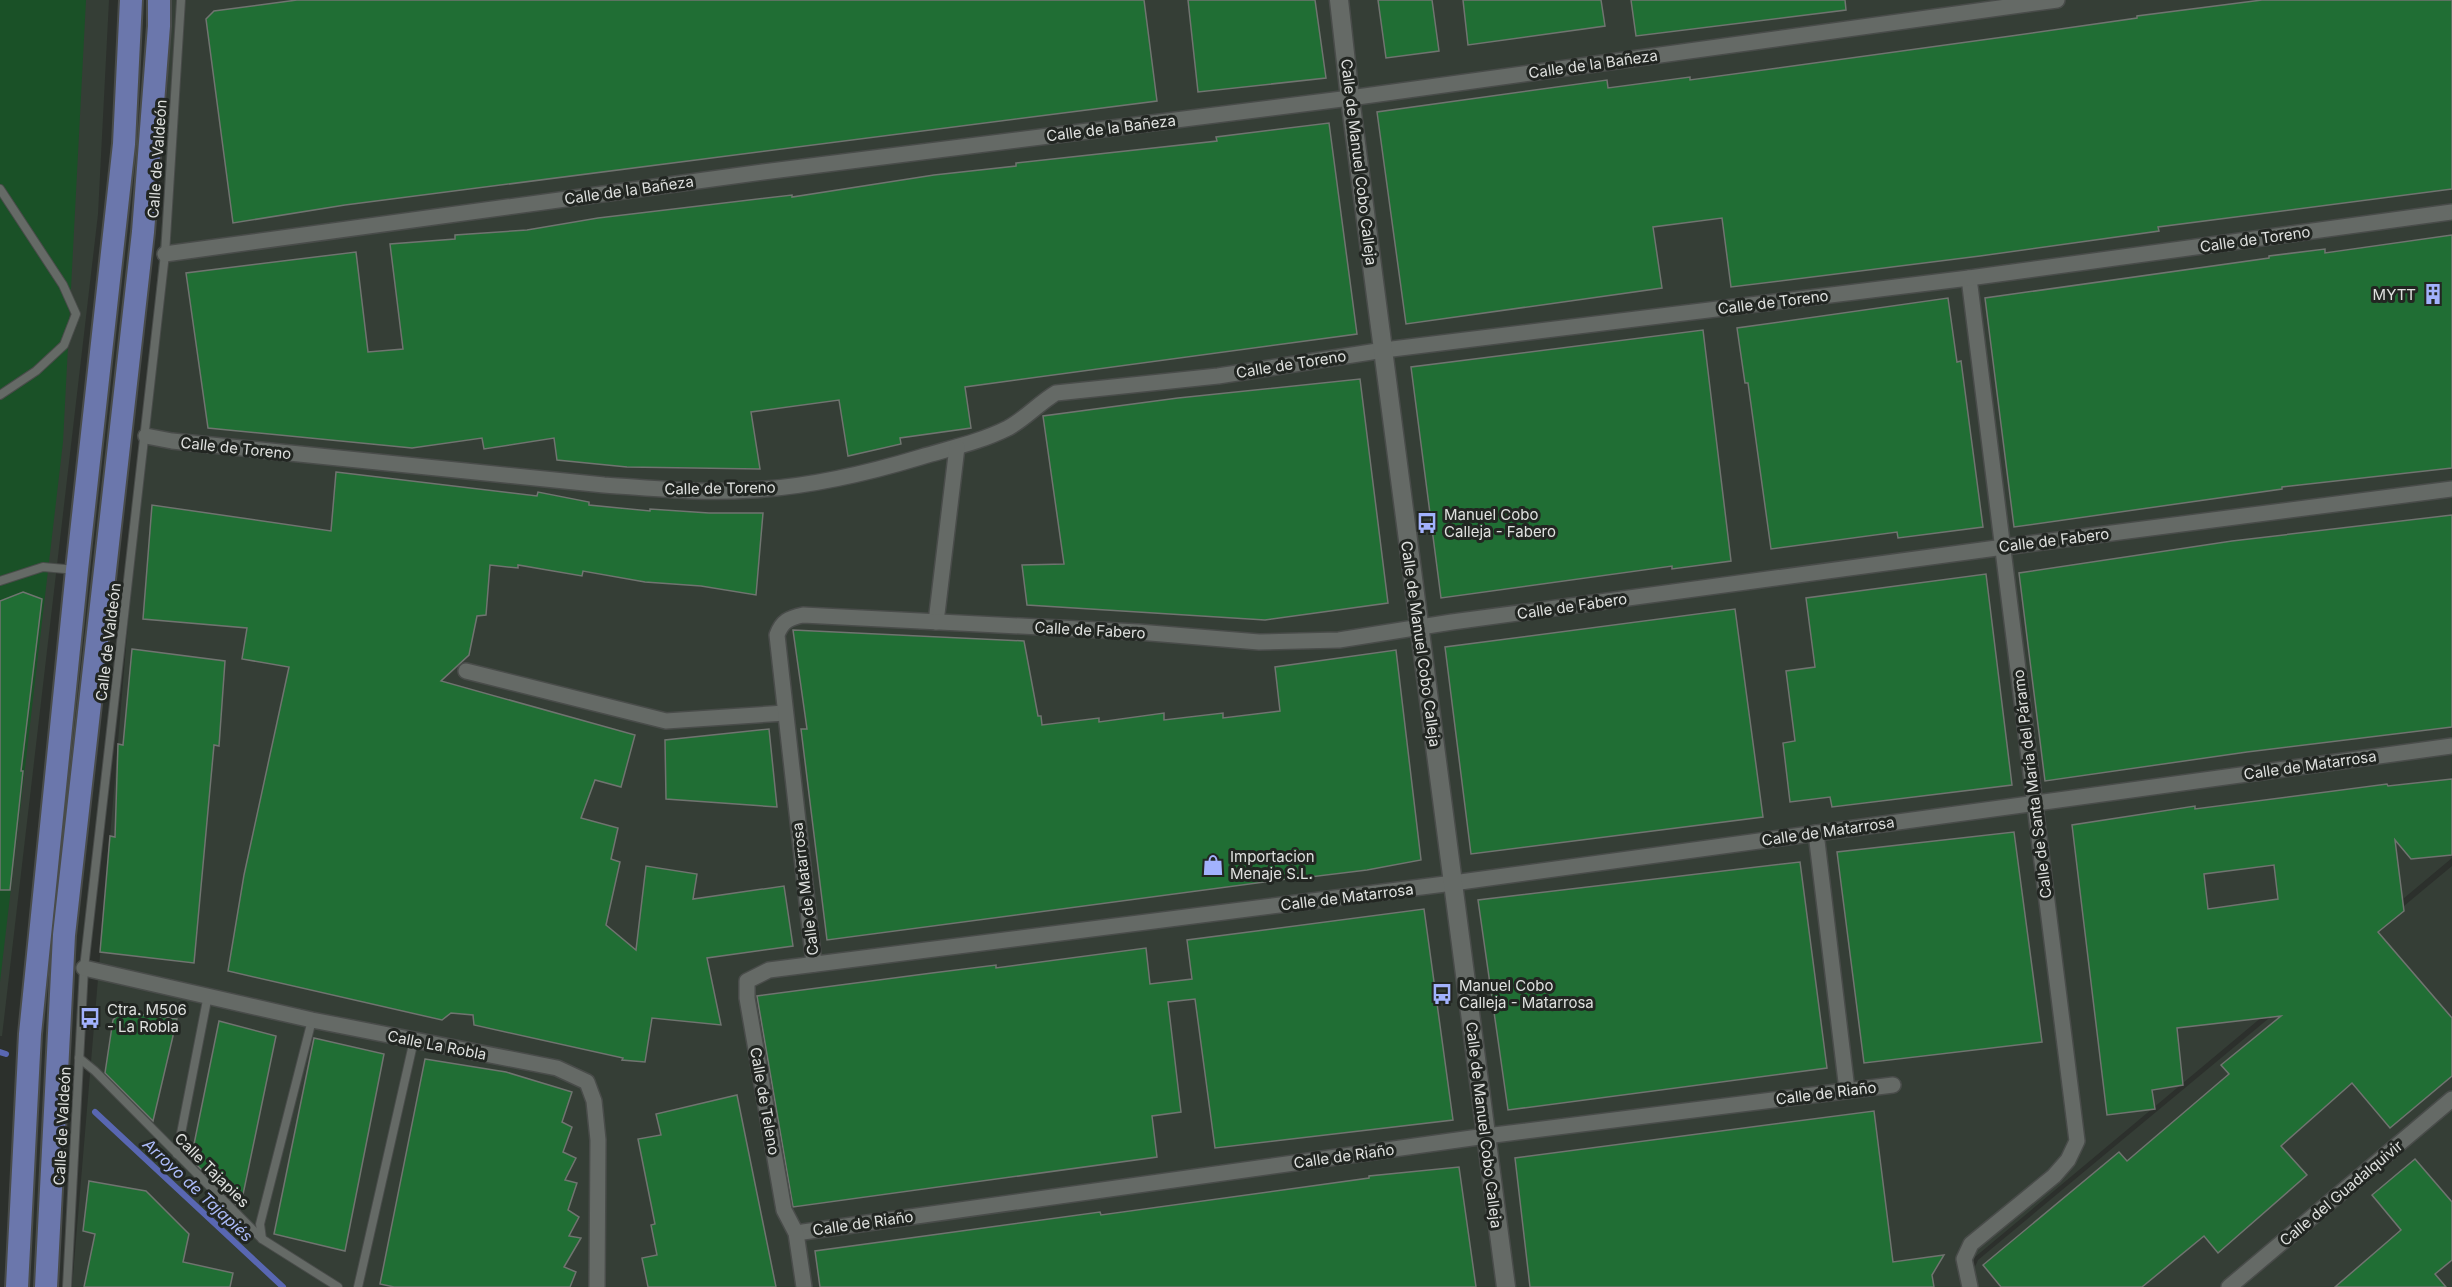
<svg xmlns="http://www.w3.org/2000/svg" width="2452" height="1287" viewBox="0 0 2452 1287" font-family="Inter,sans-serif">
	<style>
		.built { fill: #353e36 }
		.green { fill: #1a5127 }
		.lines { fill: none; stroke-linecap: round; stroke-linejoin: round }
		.stream { stroke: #5967b2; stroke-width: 6 }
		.building { fill: #206e34; stroke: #707470; stroke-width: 1.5; fill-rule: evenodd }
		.service-casing { stroke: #494c4a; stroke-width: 10 }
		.minor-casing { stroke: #494c4a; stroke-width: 18 }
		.tertiary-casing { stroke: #494c4a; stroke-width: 21 }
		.primary-casing { stroke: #494c4a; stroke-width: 26 }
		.service { stroke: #656a66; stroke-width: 8 }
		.minor { stroke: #656a66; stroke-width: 15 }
		.tertiary { stroke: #656a66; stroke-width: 18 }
		.primary { stroke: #6b77ac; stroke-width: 22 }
		.labels { text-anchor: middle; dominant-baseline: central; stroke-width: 6; stroke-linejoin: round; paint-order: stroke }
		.street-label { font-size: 15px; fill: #dfe1df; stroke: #222622 }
		.poi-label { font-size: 15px; fill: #dfe1df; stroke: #222622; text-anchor: start }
		.water-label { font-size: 16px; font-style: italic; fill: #adbcfa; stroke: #222622 }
	</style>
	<rect width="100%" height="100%" fill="#2c302c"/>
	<g class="built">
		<path d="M0,0H109L98,214L2,1036H0Z"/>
		<path d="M170,0H2452V858L1975,1257L1963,1287H72L164,197Z"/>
		<path d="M2452,866V1287H1966L1978,1260Z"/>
	</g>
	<path class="green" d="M0,0H86L63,442L0,982Z"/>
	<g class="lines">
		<g class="stream">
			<path d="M0,1052L6,1054"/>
			<path d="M95,1112L283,1287"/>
		</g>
	</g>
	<g class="building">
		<path d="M297,0H1144L1157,101L345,205L233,223L206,19L214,11Z"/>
		<path d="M1188,0H1315L1326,78L1198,92Z"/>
		<path d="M1378,0H1432L1439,51L1386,58Z"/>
		<path d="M1463,0H1601L1605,26L1468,45Z"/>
		<path d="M1631,0H1845L1846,10L1636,36Z"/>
		<path d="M2262,0H2452V189L2158,227L2159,231L1980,256L1731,287L1722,218L1653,227L1662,288L1406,324L1377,112L1607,80L1608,88L1690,77V80L2011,36L2137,18V16Z"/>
		<path d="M1329,123L1357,334L965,387L971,428L900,438L901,444L848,456L839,400L751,412L760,469L627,467L557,460L554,438L484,449L482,438L412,448L208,428L186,273L356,252L368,352L403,349L390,244L455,239V235L527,230L598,218L792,195V197L934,175L1016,166V163L1217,141L1216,137Z"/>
		<path d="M2452,235V468L2282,487V489L2014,527L1985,298L2269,258V256L2325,249V253Z"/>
		<path d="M1948,298L1957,362L1961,361L1983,527L1898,538L1897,532L1771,549L1748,383H1745L1737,328Z"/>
		<path d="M1703,330L1731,561L1672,569V566L1441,598L1411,367Z"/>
		<path d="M1360,379L1388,603L1265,620L1027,605L1022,565L1064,564L1043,416L1178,398Z"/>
		<path d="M336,472L537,496L538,492L589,502V505L650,511V509L709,513H763L756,595L701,586L645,582L583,571L582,576L518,565V568L490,565L486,615L477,616L469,655L441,681L635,735L621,787L595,780L581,818L618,828L611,859L620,862L606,925L636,950L646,866L697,874L693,899L784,886L793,946L707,958L721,1025L652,1018L645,1062L622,1060L623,1058L474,1025L473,1015L451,1013L442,1020L228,971L244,875L289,667L242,659L247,628L143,619L152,505L331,531Z"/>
		<path d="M2452,515V727L2247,752L2045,781L2019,573L2232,541Z"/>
		<path d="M1986,574L2012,785L1832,807L1830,797L1790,802L1783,743L1795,741L1786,671L1815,667L1806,598Z"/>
		<path d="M23,592L42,599L21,771H23L10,890H0V601Z"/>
		<path d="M1735,609L1763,817L1471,854L1445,647Z"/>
		<path d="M793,630L1024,641L1038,716H1041L1042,725L1099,718V722L1164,713V720L1223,713V718L1280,711L1275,667L1396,650L1421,860L1367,870L1302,878V877L827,940L801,729H807Z"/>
		<path d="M132,649L225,661L219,746L214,745L194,963L100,952L110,836L115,837L118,744L123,745Z"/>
		<path d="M769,729L777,807L666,799L665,740Z"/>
		<path d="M2452,779V855L2411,859L2395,840L2404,911L2378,932L2452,1018V1076L2390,1128L2352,1083L2281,1146L2307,1175L2218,1253L2204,1236L2142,1287H2001L1983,1265L2119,1152L2127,1161L2229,1074L2221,1065L2281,1016L2177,1028L2183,1085L2152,1090L2155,1109L2107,1115L2072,825L2195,806V809L2387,784L2388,786ZM2274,865L2278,899L2208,909L2204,874Z"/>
		<path d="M2014,832L2042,1042L1864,1063L1837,852Z"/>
		<path d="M1800,862L1827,1068L1508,1110L1478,900Z"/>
		<path d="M1424,909L1453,1120L1215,1148L1195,999L1168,1002L1181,1112L1152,1116L1157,1157L793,1207L757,996L932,973L996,965V968L1146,948L1150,984L1192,979L1187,940Z"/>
		<path d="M121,1012L177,1019L153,1121L105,1073L113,1020Z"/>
		<path d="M219,1021L276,1036L240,1209L191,1159Z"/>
		<path d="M314,1038L384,1054L345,1251L274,1234Z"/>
		<path d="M425,1059L506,1072L572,1092L562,1122L572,1127L563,1152L576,1158L565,1180L577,1183L568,1210L579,1217L569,1236L581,1238L564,1267L576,1272L570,1287H394L380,1284Z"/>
		<path d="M737,1095L776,1287H648L642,1258L657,1255L651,1225L655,1224L638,1139L661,1135L656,1114Z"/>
		<path d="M1874,1111L1893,1262L1944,1255L1932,1275L1934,1287H1530L1515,1158Z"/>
		<path d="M2415,1159L2452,1202V1260L2435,1274L2446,1287H2335L2401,1230L2372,1195Z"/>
		<path d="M1459,1167L1476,1287H820L815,1251L1100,1212L1101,1215L1369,1178V1176Z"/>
		<path d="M89,1181L146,1191L189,1234L183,1262L233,1273L230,1287H84L95,1234L83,1231Z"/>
	</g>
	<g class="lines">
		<defs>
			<g id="service">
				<path d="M0,189L63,285L76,314L64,345L36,371L0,395"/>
				<path d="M0,581L43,567L76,570"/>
				<path d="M79,1058L95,1071L262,1239L338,1287"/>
				<path d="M177,1154L208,995"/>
				<path d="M262,1239L260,1224L312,1020"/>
				<path d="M67,1287L84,968L165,254L181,0"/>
				<path d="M358,1287L414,1040"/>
			</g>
			<g id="minor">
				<path d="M165,254L763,172L1350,98L2057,0"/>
				<path d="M1969,278L2077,1141L2068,1160L2054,1176L1971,1244L1964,1259L1970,1287"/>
				<path d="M146,436L172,441L604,485C652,488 702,494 751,490C809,487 865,474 921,457C951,448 980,442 1008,428C1025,419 1039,403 1056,393L1218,376L1384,350L1969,278L2452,212"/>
				<path d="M936,622L957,447"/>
				<path d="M466,671L666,721L785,713"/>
				<path d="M1816,833L1847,1090"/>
				<path d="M814,964L777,635C782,621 789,618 803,615L1138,632L1259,642L1339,640L1452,622L2004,547L2452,489"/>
				<path d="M84,968L312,1020L557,1068L587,1082L594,1101L598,1140L597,1287"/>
				<path d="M796,1233L1486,1136L1893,1085"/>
				<path d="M804,1287L796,1233L784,1210L747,998V981L769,970L1453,883L2452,746"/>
				<path d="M2229,1287L2452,1099"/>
			</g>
			<path id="tertiary" d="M1339,0L1350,98L1506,1287"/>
			<g id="primary">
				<path d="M17,1287L30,1034L77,570L124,144L131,0"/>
				<path d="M46,1287L64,935L143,232L159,26V0"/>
			</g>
		</defs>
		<use href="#service" class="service-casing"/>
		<use href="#minor" class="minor-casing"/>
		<use href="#tertiary" class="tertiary-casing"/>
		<use href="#primary" class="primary-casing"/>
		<use href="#service" class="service"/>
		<use href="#minor" class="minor"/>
		<use href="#tertiary" class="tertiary"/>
		<use href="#primary" class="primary"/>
	</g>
	<defs>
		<symbol id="building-bare" viewBox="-9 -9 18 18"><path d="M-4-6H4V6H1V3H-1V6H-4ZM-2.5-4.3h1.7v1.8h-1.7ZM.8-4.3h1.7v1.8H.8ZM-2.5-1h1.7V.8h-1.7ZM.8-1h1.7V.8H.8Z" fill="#a2b2fd" stroke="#222622" stroke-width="2.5" paint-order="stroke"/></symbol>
		<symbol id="bus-bare" viewBox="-9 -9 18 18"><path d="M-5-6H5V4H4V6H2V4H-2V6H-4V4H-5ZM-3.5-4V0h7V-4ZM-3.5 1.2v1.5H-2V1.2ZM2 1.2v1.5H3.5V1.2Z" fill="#a2b2fd" stroke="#222622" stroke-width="2.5" paint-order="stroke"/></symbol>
		<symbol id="shop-bare" viewBox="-9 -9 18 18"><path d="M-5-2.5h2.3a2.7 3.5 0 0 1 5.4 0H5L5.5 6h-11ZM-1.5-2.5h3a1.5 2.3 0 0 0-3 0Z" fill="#a2b2fd" stroke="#222622" stroke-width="2.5" paint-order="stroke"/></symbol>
	</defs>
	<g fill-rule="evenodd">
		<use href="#building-bare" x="2418" y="279" width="30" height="30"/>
		<use href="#bus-bare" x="1412" y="508" width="30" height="30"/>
		<use href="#shop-bare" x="1198" y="850" width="30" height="30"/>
		<use href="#bus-bare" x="1427" y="979" width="30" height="30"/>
		<use href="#bus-bare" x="75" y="1003" width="30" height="30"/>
	</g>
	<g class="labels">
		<g class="street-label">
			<text transform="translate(1593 64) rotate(-8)">Calle de la Bañeza</text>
			<text transform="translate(1111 128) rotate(-7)">Calle de la Bañeza</text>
			<text transform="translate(157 159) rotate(-86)">Calle de Valdeón</text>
			<text transform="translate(1359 162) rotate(83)">Calle de Manuel Cobo Calleja</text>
			<text transform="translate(629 190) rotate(-8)">Calle de la Bañeza</text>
			<text transform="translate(2255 239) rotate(-8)">Calle de Toreno</text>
			<text transform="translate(1773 302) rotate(-7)">Calle de Toreno</text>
			<text transform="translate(1291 364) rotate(-9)">Calle de Toreno</text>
			<text transform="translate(236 448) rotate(6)">Calle de Toreno</text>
			<text transform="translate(720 488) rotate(-1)">Calle de Toreno</text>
			<text transform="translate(2054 540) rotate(-7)">Calle de Fabero</text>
			<text transform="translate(1572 606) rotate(-8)">Calle de Fabero</text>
			<text transform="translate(1090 630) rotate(3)">Calle de Fabero</text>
			<text transform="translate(108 642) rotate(-83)">Calle de Valdeón</text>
			<text transform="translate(1421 644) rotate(82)">Calle de Manuel Cobo Calleja</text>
			<text transform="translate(2310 765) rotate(-8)">Calle de Matarrosa</text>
			<text transform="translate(2032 784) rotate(-97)">Calle de Santa María del Páramo</text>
			<text transform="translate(1828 831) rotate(-8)">Calle de Matarrosa</text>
			<text transform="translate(805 889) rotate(-97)">Calle de Matarrosa</text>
			<text transform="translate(1347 897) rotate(-7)">Calle de Matarrosa</text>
			<text transform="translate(437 1045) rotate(11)">Calle La Robla</text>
			<text transform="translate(1826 1093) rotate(-7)">Calle de Riaño</text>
			<text transform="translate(765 1101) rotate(80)">Calle de Teleno</text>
			<text transform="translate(1484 1125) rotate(83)">Calle de Manuel Cobo Calleja</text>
			<text transform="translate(62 1126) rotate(-87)">Calle de Valdeón</text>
			<text transform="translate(1344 1156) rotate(-8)">Calle de Riaño</text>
			<text transform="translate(212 1170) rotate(45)">Calle Tajapies</text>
			<text transform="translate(2341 1193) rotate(-40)">Calle del Guadalquivir</text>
			<text transform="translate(863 1223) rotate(-8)">Calle de Riaño</text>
		</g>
		<g class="poi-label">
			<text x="2416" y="294" text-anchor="end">MYTT</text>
			<text x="1444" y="514">Manuel Cobo<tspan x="1444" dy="17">Calleja - Fabero</tspan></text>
			<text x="1230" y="856">Importacion<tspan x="1230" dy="17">Menaje S.L.</tspan></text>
			<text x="1459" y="985">Manuel Cobo<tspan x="1459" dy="17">Calleja - Matarrosa</tspan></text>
			<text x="107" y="1009">Ctra. M506<tspan x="107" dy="17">- La Robla</tspan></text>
		</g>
		<g class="water-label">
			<text transform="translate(198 1190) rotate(43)">Arroyo de Tajapiés</text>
		</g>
	</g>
</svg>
